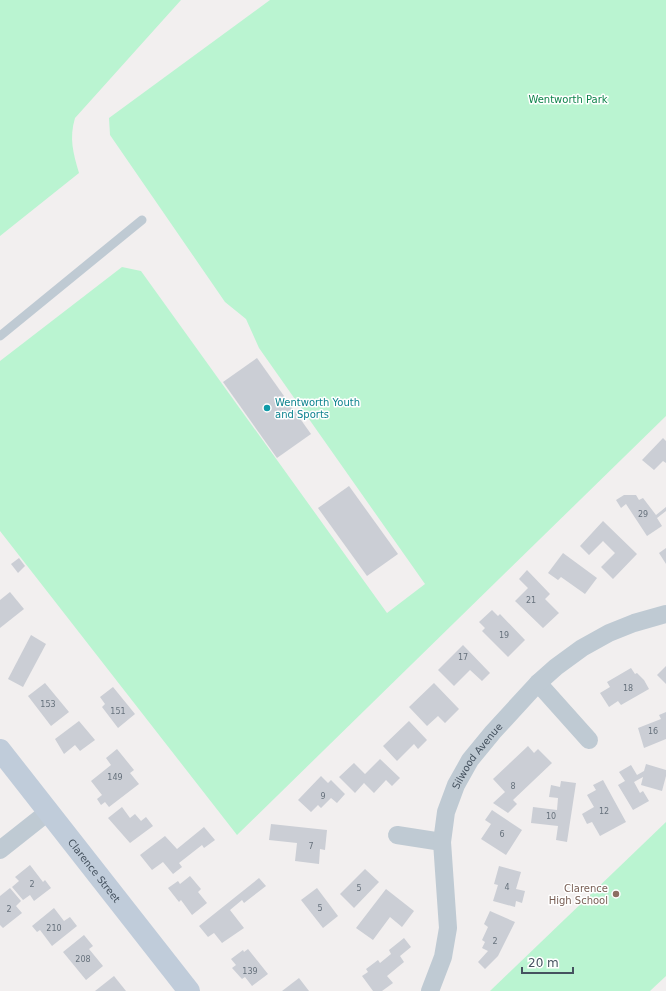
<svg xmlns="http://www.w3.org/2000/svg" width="666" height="991" viewBox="0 0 666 991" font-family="'DejaVu Sans',sans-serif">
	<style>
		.green { fill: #baf4d1 }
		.building { fill: #cbced5 }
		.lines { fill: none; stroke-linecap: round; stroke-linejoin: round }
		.service { stroke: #bfcad3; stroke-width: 9 }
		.minor { stroke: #bfcad3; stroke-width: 18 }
		.secondary { stroke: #c0ccda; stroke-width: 22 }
		.culture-dot { fill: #0f9aa8; stroke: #fff; stroke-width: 1.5 }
		.education-dot { fill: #8d6e63; stroke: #fff; stroke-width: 1.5 }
		.labels { text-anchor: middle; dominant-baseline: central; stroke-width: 3; stroke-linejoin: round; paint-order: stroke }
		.number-label { font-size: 8px; fill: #66717c }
		.park-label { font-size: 10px; fill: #0d834a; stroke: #fff }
		.culture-label { font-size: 10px; fill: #0d838f; stroke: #fff; text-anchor: start }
		.street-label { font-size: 10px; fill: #45525f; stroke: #fff }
		.education-label { font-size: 10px; fill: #785e54; stroke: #fff; text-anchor: end }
	</style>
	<rect width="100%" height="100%" fill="#f2efef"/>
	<g class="green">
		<path d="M0,0H181L75,118C69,138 73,153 79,173L0,236Z"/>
		<path d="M270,0H666V416L237,835L0,531V361L122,267L141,271L387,613L425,584L259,348L246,319L225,302L110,135L109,118Z"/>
		<path d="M666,822V976L650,991H490Z"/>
	</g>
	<g class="building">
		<path d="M257,358L311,434L277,458L223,382Z"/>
		<path d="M663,438L666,441V463L663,461L654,470L642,460Z"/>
		<path d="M349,486L398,554L367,576L318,508Z"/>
		<path d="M624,495H636L639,500L643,498L656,515L666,507V511L657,518L662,526L647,536L626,504L621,508L616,500Z"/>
		<path d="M603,521L637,554L613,579L601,567L615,553L603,541L589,555L580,546Z"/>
		<path d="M666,548V564L659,553Z"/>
		<path d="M563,553L597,578L585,594L561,577L558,580L548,573Z"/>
		<path d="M19,558L25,566L18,573L11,564Z"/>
		<path d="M527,570L550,594L545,599L559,613L543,628L515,601L528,588L519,579Z"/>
		<path d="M10,592L24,609L0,628V600Z"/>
		<path d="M492,610L498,616L500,614L525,640L508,657L482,631L485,628L479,622Z"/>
		<path d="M31,635L46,644L23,687L8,679Z"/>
		<path d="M463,645L490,673L482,681L470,670L454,686L438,670Z"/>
		<path d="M666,666V684L657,675Z"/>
		<path d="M631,668L635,674L637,673L644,680L649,689L621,705L618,701L609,707L600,693L610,687L607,682Z"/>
		<path d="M45,683L69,712L51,726L28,696Z"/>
		<path d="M434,683L459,709L445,723L438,716L427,726L409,707Z"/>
		<path d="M113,687L135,714L118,728L102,707L105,704L100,697Z"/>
		<path d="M666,712V739L644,748L638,728L661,719L659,715Z"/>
		<path d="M79,721L95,740L80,751L75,745L64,754L55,739Z"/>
		<path d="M409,721L427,740L418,749L414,744L397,761L383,746Z"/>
		<path d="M528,746L534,753L538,749L552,763L513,800L517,804L508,813L493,803L505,792L493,779Z"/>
		<path d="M117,749L134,770L130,773L139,784L109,807L105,802L101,805L97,799L102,795L91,781L111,765L106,758Z"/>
		<path d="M380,759L400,778L392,786L386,780L374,793L364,783L355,793L339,777L354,763L365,774Z"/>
		<path d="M646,764L666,770V776L662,791L641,785L643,777L634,782L640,793L643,791L649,801L633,810L618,785L625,781L619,772L631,765L637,775L644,771Z"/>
		<path d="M321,776L328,783L331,780L345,794L337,803L331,798L321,808L318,805L311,812L298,800Z"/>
		<path d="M603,780L626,822L600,836L592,822L587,824L582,814L594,807L587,795L596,790L593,785Z"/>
		<path d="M561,781L576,783L567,842L556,840L558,826L531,823L533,807L557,810L558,798L549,797L551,785L560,787Z"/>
		<path d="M122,807L130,818L135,814L141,821L146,817L153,826L130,843L108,818Z"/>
		<path d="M492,810L522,830L506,855L481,839L491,824L485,820Z"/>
		<path d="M271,824L327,830L325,850L320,849L319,864L295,861L297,843L269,840Z"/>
		<path d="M204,827L215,840L204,848L202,845L179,863L182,867L173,874L163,862L152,870L140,855L165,836L177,849Z"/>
		<path d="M30,865L43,882L45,880L51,888L34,901L30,895L23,900L12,887L19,881L15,877Z"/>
		<path d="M499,866L521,872L516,889L525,891L522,903L516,901L515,907L493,901L498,885L494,884Z"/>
		<path d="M365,869L379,882L354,908L340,894Z"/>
		<path d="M190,876L201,889L198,892L207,903L192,915L181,900L179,902L168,888L178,881L180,884Z"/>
		<path d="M259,878L266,886L244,903L242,900L230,910L244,928L222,943L214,933L208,937L199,926Z"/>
		<path d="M10,888L21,901L16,906L22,913L3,928L0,925V896Z"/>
		<path d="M317,888L338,916L323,928L301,900Z"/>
		<path d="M386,889L414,911L402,927L390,917L373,940L356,928Z"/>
		<path d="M54,908L64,921L70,917L77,926L52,946L40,930L37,932L32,926Z"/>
		<path d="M490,911L515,922L498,956L485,969L478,962L488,951L482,948L485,942L482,940L488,927L484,924Z"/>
		<path d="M84,935L93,946L89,949L103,966L86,980L63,952Z"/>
		<path d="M404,938L411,947L400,956L404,962L387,976L393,983L382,991H373L362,976L368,972L366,969L378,960L380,963L391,954L389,950Z"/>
		<path d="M248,949L268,974L252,986L245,977L242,979L232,968L236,965L231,959L243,950L244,952Z"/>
		<path d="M114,976L126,991H95Z"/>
		<path d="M299,978L309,991H282Z"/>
	</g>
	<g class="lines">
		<path class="service" d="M0,336L142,220"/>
		<g class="minor">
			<path d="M538,683L589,740"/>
			<path d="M397,835L442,842"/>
			<path d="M0,850L48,812"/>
			<path id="s1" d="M430,991L443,957L448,928L442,842L446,812L456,785L470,760L493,732L538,683L556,667L582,648L609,633L634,623L666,614"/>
		</g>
		<path class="secondary" id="s2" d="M0,750L189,991"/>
	</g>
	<circle class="culture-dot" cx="267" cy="408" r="4"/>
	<circle class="education-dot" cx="616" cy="894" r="4"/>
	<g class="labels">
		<g class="number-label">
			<text x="643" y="514">29</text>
			<text x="531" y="600">21</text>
			<text x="504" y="635">19</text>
			<text x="463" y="657">17</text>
			<text x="628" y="688">18</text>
			<text x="48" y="704">153</text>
			<text x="118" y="711">151</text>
			<text x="653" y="731">16</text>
			<text x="115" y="777">149</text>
			<text x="513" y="786">8</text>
			<text x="323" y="796">9</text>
			<text x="604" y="811">12</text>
			<text x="551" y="816">10</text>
			<text x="502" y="834">6</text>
			<text x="311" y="846">7</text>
			<text x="32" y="884">2</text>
			<text x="507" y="887">4</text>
			<text x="359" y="888">5</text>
			<text x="320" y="908">5</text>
			<text x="9" y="909">2</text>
			<text x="54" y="928">210</text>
			<text x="495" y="941">2</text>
			<text x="83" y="959">208</text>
			<text x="250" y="971">139</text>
		</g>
		<g class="park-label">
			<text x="568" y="99">Wentworth Park</text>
		</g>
		<g class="culture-label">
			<text x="275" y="402">Wentworth Youth<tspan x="275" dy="12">and Sports</tspan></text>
		</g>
		<g class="street-label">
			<text stroke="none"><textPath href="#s1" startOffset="247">Silwood Avenue</textPath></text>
			<text stroke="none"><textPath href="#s2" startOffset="153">Clarence Street</textPath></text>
		</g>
		<g class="education-label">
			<text x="608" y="888">Clarence<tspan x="608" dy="12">High School</tspan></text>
		</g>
	</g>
	<path d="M522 967v6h51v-6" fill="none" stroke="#45525f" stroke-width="2"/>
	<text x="528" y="967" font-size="12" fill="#45525f" stroke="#ffffff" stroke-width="3" paint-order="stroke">20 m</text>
</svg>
